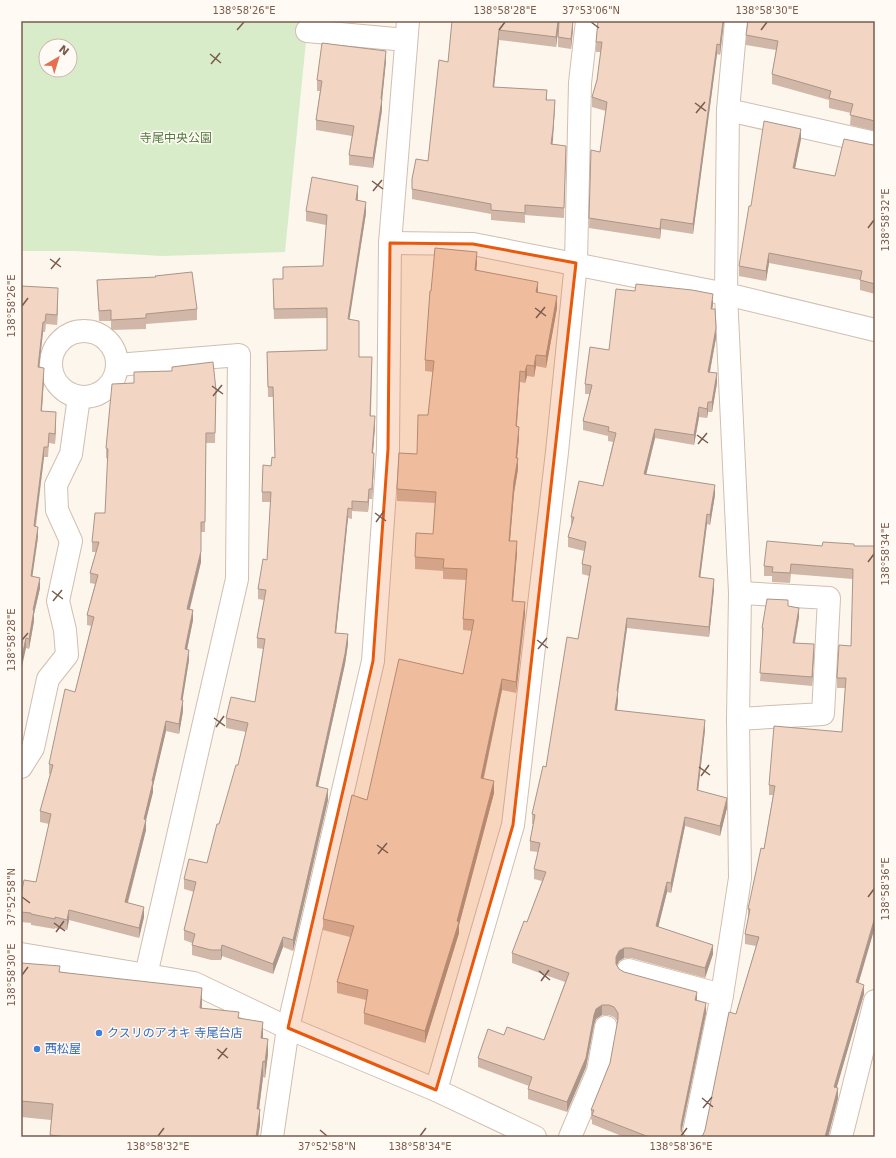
<svg xmlns="http://www.w3.org/2000/svg" width="896" height="1158" viewBox="0 0 896 1158" font-family="'DejaVu Sans','Noto Sans JP',sans-serif">
	<style>
		.green { fill: #d8ecc9; fill-rule: evenodd }
		.lines { fill: none; stroke-linecap: round; stroke-linejoin: round }
		.minor-casing { stroke: #d1beb0; stroke-width: 24 }
		.minor { stroke: #fff; stroke-width: 22 }
		.wall { fill: #d1b7a8 }
		.shaded-wall { fill: #aa9588 }
		.building { fill: #f3d5c3; stroke: #aa9588 }
		.marked { fill: #e8590c; fill-opacity: 0.2; stroke: #e8590c; stroke-width: 3; stroke-linejoin: round }
		.ticks { fill: none; stroke: #7a5c4d; stroke-width: 1.5 }
		.shop-dot { fill: #3f7fe0; stroke: #fffaf3; stroke-width: 1.5 }
		.labels { text-anchor: middle; dominant-baseline: central; stroke-width: 3; stroke-linejoin: round; paint-order: stroke }
		.park-label { font-size: 12px; fill: #537a41; stroke: #fffaf3 }
		.shop-label { font-size: 12px; fill: #366cbe; stroke: #fffaf3; text-anchor: start }
		.neatline { fill: none; stroke: #7a5c4d; stroke-width: 1.5 }
		.ticks-label { font-size: 10px; text-anchor: middle; fill: #7a5c4d }
	</style>
	<rect width="100%" height="100%" fill="#fdf6ec"/>
	<path class="green" d="M21,21H308L285,252L162,256L75,251H21ZM46,46H70V70H46Z"/>
	<g class="lines">
		<defs>
			<g id="minor">
				<path d="M307,31L406,40"/>
				<path d="M728,110L875,143"/>
				<path d="M390,243L473,244L726,294L875,330"/>
				<circle cx="84" cy="364" r="33"/>
				<path d="M117,365L239,355L237,579L146,975"/>
				<path d="M738,719L823,714L829,598L740,593"/>
				<path d="M21,767L33,748L48,679L67,655L65,630L58,601L71,541L57,510L56,485L71,454L79,397"/>
				<path d="M21,954L194,983L288,1028L436,1090L535,1137"/>
				<path d="M628,970L722,995"/>
				<path d="M436,1090L513,825L557,452L576,263L580,83L587,21"/>
				<path d="M272,1137L288,1028L373,661L388,449L390,243L408,21"/>
				<path d="M570,1137L598,1071L606,1027"/>
				<path d="M693,1137L722,995L740,878L738,719L740,593L726,294L728,110L736,21"/>
				<path d="M841,1137L875,1001"/>
			</g>
		</defs>
		<use href="#minor" class="minor-casing"/>
		<use href="#minor" class="minor"/>
	</g>
	<g class="wall">
		<path d="M452,21H573V29L571,49L558,47V37L559,26L556,47L499,40L494,87L547,90V100H555V111L552,144L566,146L564,218L525,215V223L491,220V214L412,199V179L416,159L428,161L439,60L448,62Z"/>
		<path d="M724,21L720,55L717,54L693,234L661,229L660,239L589,228L591,150L600,152L606,111L592,107V97L597,80L601,52H596V42Z"/>
		<path d="M875,21V131L850,125L851,113L829,108V100L772,84V74L776,50L746,45V35Z"/>
		<path d="M386,61L382,99V110L373,168L349,165V155L352,136L316,130V120L320,91H317V80Z"/>
		<path d="M801,139L795,169L835,176L873,145H875V294L860,290V280L769,263L766,281L739,276V266L751,206Z"/>
		<path d="M358,196V200L366,213L349,319L359,357L372,367L371,416L375,426L373,453L374,463L372,499H369L368,512L352,511V519L348,518L336,633L348,644L345,664L318,786L328,800L293,951L283,947L273,974L222,956L221,960H211L192,955V943L184,940V930L194,892L184,889V879L207,863L238,765L246,732L226,728V718L255,702L263,649L257,648V638L264,600L258,599V589L267,560L271,502H262V492L271,466L275,458L273,397H268L267,352L327,350V318L274,319L273,289L283,279L323,266L326,225L306,221V211Z"/>
		<path d="M477,263L476,270L538,292L557,308L546,368L536,366L534,377L527,376L525,383L520,382L516,426L519,438L517,458L518,469L514,493L510,541L517,553L513,601L525,614L516,693L502,690L484,778L494,793L459,925V933L425,1043L364,1024V1013L366,1000L337,993V982L350,937L323,930V919L367,800L463,674L472,631L463,630V619L466,580L443,579V571L415,569V557L433,534L435,503L397,501V489L417,454L428,415L433,372L425,371V360L431,291Z"/>
		<path d="M97,280L197,309V320L146,324V329L111,330V321H99Z"/>
		<path d="M21,286L58,298L57,325L46,324L45,332H43L39,367L44,378L42,411L56,422L55,444L49,443L48,457H44L36,526L38,537L32,576L40,588L34,614V621L29,649L26,648Z"/>
		<path d="M713,304L712,309L716,338L710,372L717,383L712,412H708L707,418L699,417L694,445L655,438L646,474L715,495L710,525L707,524L700,578L714,589L709,637L627,628L618,691V701L617,710L705,730L698,791L727,808L720,836L685,826L671,893L667,892L658,927L713,954L705,978L631,958H624L619,961L617,965L619,969L624,972L697,1001L706,1013L681,1132L686,1137H624L592,1124V1120L591,1119V1110L610,1063L618,1022L614,1017L609,1015H602L596,1019L594,1025L586,1067L567,1112L528,1099V1089L529,1086L478,1067V1058L504,1035L544,1040L565,982L512,963V953L527,922L542,881L534,879V869L538,852L530,851V841L533,824H532V814L546,767L578,639L589,576L582,574V564L584,551L568,547V537L571,527V517L603,486L613,442L608,441V436L583,430V421L590,394H585V384L609,350Z"/>
		<path d="M172,367L216,390L215,443H206L205,532H201V562L190,609L193,620L187,650L189,660L182,700L183,711L179,734L166,731L153,786V792L146,820V830L128,903L144,917L139,938L69,920L67,930L55,928V929L31,925V923L21,922V895L36,882L49,824L40,822V811L50,774H49V764L75,692L91,626L87,625V615L95,584L90,583V573L96,552H92V542L105,513L108,459L106,458V448L134,383V372L172,371Z"/>
		<path d="M854,544L859,983L864,994L836,1088L838,1098L828,1137H700L703,1135L705,1130L736,1014L756,946L745,944V934L748,919V909L764,849L773,795H769V785L842,732L845,688H837V678L851,646L853,579L791,574L790,583L772,582V576H764V566L822,546Z"/>
		<path d="M788,606L799,617L795,643L814,653L812,686L760,681L763,637H762V628Z"/>
		<path d="M21,963L60,973L202,1004V1008L239,1018L263,1038L268,1054L265,1078L263,1077L259,1109L260,1125L258,1137H50L51,1120L21,1117Z"/>
	</g>
	<g class="shaded-wall">
		<path d="M558,21H559L556,47V37Z"/>
		<path d="M573,21V29L571,49V39Z"/>
		<path d="M723,21H724L720,55V45Z"/>
		<path d="M499,30V40L493,97V87Z"/>
		<path d="M717,44V54L693,234V224Z"/>
		<path d="M386,51V61L382,101V99V110L373,168V158L381,99Z"/>
		<path d="M555,100L553,140L551,154V144Z"/>
		<path d="M801,129V139L793,178V168Z"/>
		<path d="M358,186V196L356,210V200Z"/>
		<path d="M366,202V213L348,329V319Z"/>
		<path d="M661,219V229L660,239V229Z"/>
		<path d="M477,252V263L475,282V270Z"/>
		<path d="M769,253V263L766,281V271Z"/>
		<path d="M538,282V294L536,292Z"/>
		<path d="M58,288V298L57,325V315Z"/>
		<path d="M713,294V304L711,318V309Z"/>
		<path d="M557,296V308L546,368V356Z"/>
		<path d="M43,322V332L38,377V367Z"/>
		<path d="M716,328V338L708,381V372Z"/>
		<path d="M536,355V366L534,377V366Z"/>
		<path d="M527,365V376L525,383V372Z"/>
		<path d="M44,368V378L41,422V411Z"/>
		<path d="M520,371V382L516,438V426Z"/>
		<path d="M717,373V383L712,412V402Z"/>
		<path d="M708,402V412L707,418V409Z"/>
		<path d="M699,407V417L694,445V435Z"/>
		<path d="M56,412V422L55,444V434Z"/>
		<path d="M375,416V426L372,463V453Z"/>
		<path d="M519,427V438L516,469V458Z"/>
		<path d="M655,429V438L644,484V474Z"/>
		<path d="M44,447V457L34,536V526Z"/>
		<path d="M374,453V463L372,499V489Z"/>
		<path d="M518,458V469L514,493L509,552V541L514,481Z"/>
		<path d="M715,485V495L710,525V515Z"/>
		<path d="M369,489V499L368,512V502Z"/>
		<path d="M348,508V518L335,643V633Z"/>
		<path d="M707,514V524L699,587V577Z"/>
		<path d="M38,527V537L31,586V576Z"/>
		<path d="M517,541V553L512,613V601Z"/>
		<path d="M201,551V562L187,619V609Z"/>
		<path d="M40,578V588L34,614V621L29,649V639L33,610Z"/>
		<path d="M714,579V589L709,637V627Z"/>
		<path d="M525,602V614L516,693V682Z"/>
		<path d="M799,608V617L793,651V643Z"/>
		<path d="M193,610V620L185,659V649Z"/>
		<path d="M627,618V628L617,700V691Z"/>
		<path d="M348,634V644L345,664L316,796V786Z"/>
		<path d="M26,638V648L21,671V661Z"/>
		<path d="M814,644V653L812,686V677Z"/>
		<path d="M189,650V660L181,710V700Z"/>
		<path d="M502,679V690L481,789V778Z"/>
		<path d="M618,691V701L615,720V710Z"/>
		<path d="M183,700V711L179,734V724Z"/>
		<path d="M705,720V730L697,800V790Z"/>
		<path d="M166,721V731L153,786V792L146,820V830L125,912V902Z"/>
		<path d="M494,781V793L459,925V933L425,1043V1031L457,921Z"/>
		<path d="M328,789V800L293,951V940Z"/>
		<path d="M727,798V808L720,836V826Z"/>
		<path d="M685,817V826L671,893V883Z"/>
		<path d="M667,882V892L656,936V926Z"/>
		<path d="M144,907V917L139,938V928Z"/>
		<path d="M69,910V920L67,930V920Z"/>
		<path d="M875,917V927L856,992V982Z"/>
		<path d="M283,937V947L273,974V964Z"/>
		<path d="M222,945V956L221,960V950Z"/>
		<path d="M713,945V954L705,978V968Z"/>
		<path d="M624,948V958L619,961L616,967V957L619,951Z"/>
		<path d="M864,985V994L834,1097V1087Z"/>
		<path d="M202,988V1004L200,1023V1008Z"/>
		<path d="M697,992V1001L695,1000Z"/>
		<path d="M706,1003V1013L681,1134V1125Z"/>
		<path d="M602,1005V1015L596,1019L594,1025L586,1067L567,1112V1102L594,1015L596,1009Z"/>
		<path d="M263,1022V1037L261,1054V1038Z"/>
		<path d="M268,1039V1054L265,1078V1062Z"/>
		<path d="M263,1061V1077L257,1125V1109Z"/>
		<path d="M838,1088V1098L828,1137H825Z"/>
		<path d="M260,1109V1125L258,1137H256Z"/>
	</g>
	<g class="building">
		<path d="M452,21H558L556,37L499,30L493,87L547,90L546,100H555L553,129L551,144L566,146L564,208L525,205V213L491,210V204L412,189V179L416,159L428,161L439,60L448,62Z"/>
		<path d="M559,21H573L571,39L558,37Z"/>
		<path d="M598,21H723L720,45L717,44L693,224L661,219L660,229L589,218L591,150L600,152L607,102L592,97L597,80L602,42H596Z"/>
		<path d="M748,21H875V121L850,115L853,104L829,98L831,91L772,74L778,41L746,35Z"/>
		<path d="M322,43L386,51L381,99H382L373,158L349,155L354,126L316,120L322,81L317,80Z"/>
		<path d="M764,121L801,129L793,168L835,176L844,139L873,145H875V284L860,280L862,271L769,253L766,271L739,266L749,206H751Z"/>
		<path d="M312,177L358,186L356,200L366,202L348,319L359,321V357H372L370,416H375L372,453H374L372,489H369L368,502L352,501V509L348,508L335,633L348,634L345,654L316,786L328,789L293,940L283,937L273,964L222,945L221,950H211L192,945L195,934L184,930L196,882L184,879L189,859L207,863L217,824H219L236,765H238L248,723L226,718L231,697L255,702L265,639L257,638L266,590L258,589L263,559L267,560L271,492H262L263,465L271,466L272,457L275,458L273,387H268L267,352L327,350V308L274,309L273,279H283V267L323,266L327,215L306,211Z"/>
		<path d="M435,248L477,252L475,270L538,282L536,292L557,296L546,356L536,355L534,366L527,365L525,372L520,371L516,426L519,427L516,458H518L514,481L509,541H517L512,601L525,602L516,682L502,679L481,778L494,781L457,921L459,922L425,1031L364,1013L368,990L337,982L354,926L323,919L352,795L367,800L399,659L463,674L474,620L463,619L467,569L443,568L444,559L415,557L416,533L433,534L436,492L397,489L399,453L417,454L418,415H428L434,361L425,360L430,291H431Z"/>
		<path d="M192,272L197,309L146,314V318L111,320V310L99,311L97,280L156,277L155,276Z"/>
		<path d="M636,284L692,290L713,294L711,309H715L716,328L708,372L717,373L712,402H708L707,409L699,407L694,435L655,429L644,474L715,485L710,515L707,514L699,577L714,579L709,627L627,618L617,691H618L615,710L705,720L697,790L727,798L720,826L685,817L671,883L667,882L656,926L713,945L705,968L631,948H624L619,951L616,957V964L619,969L624,972L697,992L695,1000L706,1003L681,1125V1131L686,1137H649L592,1115L594,1110H591L610,1063L618,1019V1013L614,1007L609,1005H602L596,1009L594,1015L586,1058L567,1102L528,1089L532,1077L478,1058L488,1029L504,1035L507,1027L544,1040L569,973L512,953L524,921L527,922L546,872L534,869L540,843L530,841L535,815L532,814L543,766L546,767L567,637L578,639L591,566L582,564L586,542L568,537L574,517H571L579,481L603,486L616,433L608,431L609,427L583,421L592,385L585,384L590,347L609,350L616,289L635,291Z"/>
		<path d="M21,286L58,288L57,315L46,314L45,322H43L38,367L44,368L41,411L56,412L55,434L49,433L48,447H44L34,526L38,527L31,576L40,578L33,610H34L29,639L26,638L21,661Z"/>
		<path d="M213,362L216,390L215,433H206L205,522H201V551L187,609L193,610L185,649L189,650L181,700H183L179,724L166,721L152,781L153,782L144,819L146,820L125,902L144,907L139,928L69,910L67,920L55,917V919L31,914V913L21,912V895L24,880L36,882L51,814L40,811L53,765L49,764L65,689L75,692L94,617L87,615L98,575L90,573L99,542H92L95,513H105L108,449L106,448L112,384L134,383V372L172,371V367Z"/>
		<path d="M767,541L822,546L823,542L854,544V546H875V917L856,982L864,985L834,1087L838,1088L825,1137H700L703,1135L705,1130L729,1012L736,1014L759,937L745,934L750,909H748L761,848L764,849L775,786L769,785L774,726L842,732L846,678H837L839,645L851,646L853,569L791,564L790,573L772,572L773,567L764,566Z"/>
		<path d="M767,599L788,600V606L799,608L793,643L814,644L812,677L760,673L763,628H762Z"/>
		<path d="M21,963L60,966L59,972L202,988L200,1008L239,1012L238,1018L263,1022L261,1038L268,1039L265,1062L263,1061L257,1109H260L256,1137H66L50,1135L53,1104L21,1101Z"/>
	</g>
	<path class="marked" d="M390,243L473,244L576,263L513,825L436,1090L288,1028L373,661L388,449Z"/>
	<path class="ticks" d="M591,22L599,28M237,30L244,22M499,30L505,22M761,30L767,22M210,54L221,63M211,64L220,53M695,103L706,111M696,113L705,102M372,181L383,189M373,191L382,180M868,228L874,220M50,259L61,267M51,269L60,258M22,306L28,298M535,308L546,316M536,318L545,307M212,386L223,394M213,396L222,385M697,435L708,443M698,444L707,433M375,513L386,521M376,522L384,511M868,562L874,554M52,591L63,599M53,601L62,590M22,640L28,633M537,640L548,648M538,649L547,638M214,718L225,726M216,727L224,716M699,767L710,775M701,776L709,765M377,845L388,853M378,854L387,843M22,897L30,903M868,897L874,889M54,923L65,931M56,932L64,921M539,971L550,980M22,975L28,967M541,981L549,970M217,1049L228,1058M218,1059L227,1048M702,1098L713,1107M703,1108L712,1097M320,1130L327,1136M158,1136L164,1128M420,1136L426,1128M681,1136L687,1128"/>
	<g class="shop-dot">
		<circle cx="99" cy="1033" r="4"/>
		<circle cx="37" cy="1049" r="4"/>
	</g>
	<g class="labels">
		<g class="park-label">
			<text x="176" y="138">寺尾中央公園</text>
		</g>
		<g class="shop-label">
			<text x="107" y="1033">クスリのアオキ 寺尾台店</text>
			<text x="45" y="1049">西松屋</text>
		</g>
	</g>
	<rect width="896" height="1158" fill="none" stroke="#fffaf3" stroke-width="44"/>
	<g transform="translate(58 58) rotate(38)"><circle r="19" fill="#fffaf3" stroke="#cabbb1"/>
	<path d="M0-3L7 15L0 10L-7 15Z" fill="#e76f51"/>
	<text y="-6" font-size="11" font-weight="bold" text-anchor="middle" fill="#7a5c4d">N</text>
	</g>
	<rect x="22" y="22" width="852" height="1114" class="neatline"/>
	<g class="ticks-label">
		<text x="244" y="14">138°58'26"E</text>
		<text x="505" y="14">138°58'28"E</text>
		<text x="591" y="14">37°53'06"N</text>
		<text x="767" y="14">138°58'30"E</text>
		<text transform="translate(885 220) rotate(-90)" y="4">138°58'32"E</text>
		<text transform="translate(11 306) rotate(-90)" y="4">138°58'26"E</text>
		<text transform="translate(885 554) rotate(-90)" y="4">138°58'34"E</text>
		<text transform="translate(11 640) rotate(-90)" y="4">138°58'28"E</text>
		<text transform="translate(885 889) rotate(-90)" y="4">138°58'36"E</text>
		<text transform="translate(11 897) rotate(-90)" y="4">37°52'58"N</text>
		<text transform="translate(11 975) rotate(-90)" y="4">138°58'30"E</text>
		<text x="158" y="1150">138°58'32"E</text>
		<text x="327" y="1150">37°52'58"N</text>
		<text x="420" y="1150">138°58'34"E</text>
		<text x="681" y="1150">138°58'36"E</text>
	</g>
</svg>
